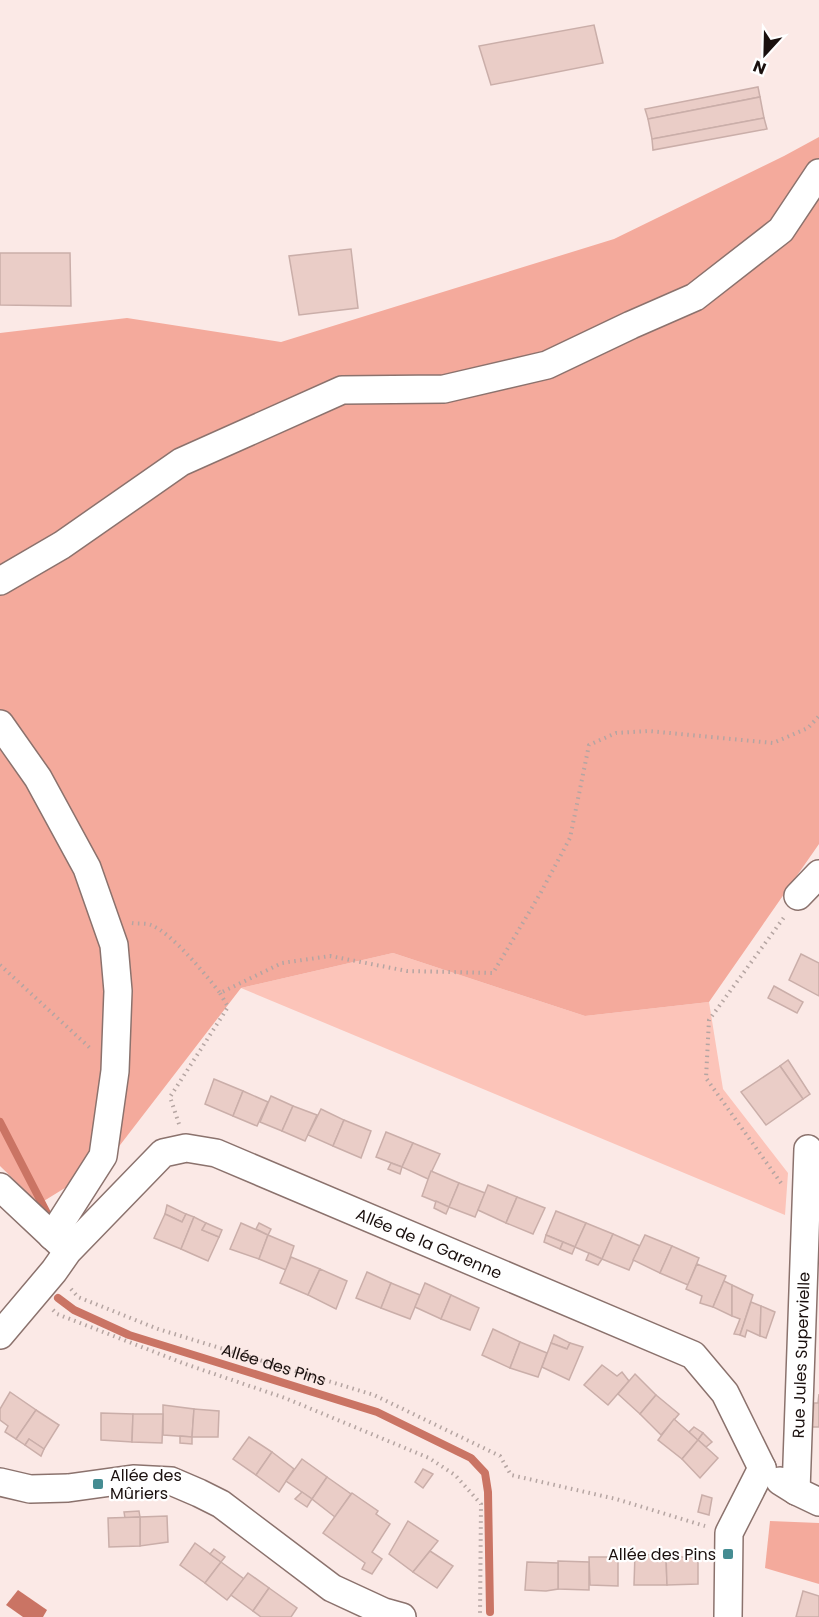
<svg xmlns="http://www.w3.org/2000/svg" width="819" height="1617" viewBox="0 0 819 1617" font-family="Poppins,sans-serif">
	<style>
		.green { fill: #fcc4b9 }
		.forest { fill: #f4aa9c }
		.water { fill: #ca7464 }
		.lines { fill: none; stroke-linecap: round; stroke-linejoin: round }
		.stream { stroke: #ca7464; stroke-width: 8 }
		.building { fill: #eacdc7; stroke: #caaea9; stroke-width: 1.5 }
		.street-casing { stroke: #8b726d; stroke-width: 30 }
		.path { stroke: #b5a5a2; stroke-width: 4; stroke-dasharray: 1.5 4.5; stroke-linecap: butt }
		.street { stroke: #fff; stroke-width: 27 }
		.poi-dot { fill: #458c92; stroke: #fff; stroke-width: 2 }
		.labels { text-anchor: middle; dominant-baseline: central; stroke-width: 4.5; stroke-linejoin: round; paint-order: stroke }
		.street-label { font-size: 16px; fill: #1a100e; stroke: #fff }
		.poi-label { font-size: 16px; fill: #1a100e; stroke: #fff; text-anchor: start }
	</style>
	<rect width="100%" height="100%" fill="#fbe9e6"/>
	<path class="green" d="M393,953L585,1016L709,1002L723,1089L788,1173L785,1215L241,988Z"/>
	<g class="forest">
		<path d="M819,137V844L709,1002L585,1016L393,953L241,988L107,1162L39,1204L0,1166V333L127,318L281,342L614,239L784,156Z"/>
		<path d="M770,1521L819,1523V1584L765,1568Z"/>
	</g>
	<path class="water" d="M18,1590L47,1610L43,1617H23L6,1605Z"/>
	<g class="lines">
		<g class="stream">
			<path d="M0,1122L50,1219"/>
			<path d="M58,1298L74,1310L129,1335L377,1412L471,1458L485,1473L488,1492L490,1612"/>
		</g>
	</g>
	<g class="building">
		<path d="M594,25L603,63L491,85L479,46Z"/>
		<path d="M758,87L760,97L648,119L645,109Z"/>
		<path d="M760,97L764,118L652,139L648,119Z"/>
		<path d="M764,118L767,129L653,150L652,139Z"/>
		<path d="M351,249L358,308L299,315L289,256Z"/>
		<path d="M0,253H70L71,306L0,305Z"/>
		<path d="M801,954L819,963V996L789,980Z"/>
		<path d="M774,986L803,1002L797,1013L768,998Z"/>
		<path d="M788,1060L810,1094L803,1099L780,1066Z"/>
		<path d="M780,1066L803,1099L766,1125L741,1092Z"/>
		<path d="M214,1079L243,1091L233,1116L205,1104Z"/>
		<path d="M243,1091L268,1102L257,1126L233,1116Z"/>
		<path d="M271,1096L293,1106L282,1131L260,1122Z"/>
		<path d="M293,1106L317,1115L305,1141L282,1131Z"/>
		<path d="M321,1109L344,1120L333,1146L308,1135Z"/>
		<path d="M344,1120L371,1131L361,1158L333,1146Z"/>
		<path d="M386,1132L413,1143L402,1167L376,1157Z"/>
		<path d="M413,1143L440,1154L428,1179L402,1167Z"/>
		<path d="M391,1163L402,1167L400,1174L388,1169Z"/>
		<path d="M431,1171L459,1183L449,1207L422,1196Z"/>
		<path d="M459,1183L485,1193L475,1217L449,1207Z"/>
		<path d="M488,1185L517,1197L506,1223L478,1210Z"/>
		<path d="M517,1197L545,1208L533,1234L506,1223Z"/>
		<path d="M436,1201L449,1207L446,1214L434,1208Z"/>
		<path d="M167,1205L186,1214L182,1222L165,1214Z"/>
		<path d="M556,1211L586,1223L575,1247L546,1235Z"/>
		<path d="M165,1214L182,1222L186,1214L194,1217L181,1249L154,1238Z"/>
		<path d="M194,1217L206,1223L202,1230L219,1237L208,1261L181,1249Z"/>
		<path d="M206,1223L222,1230L219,1237L202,1230Z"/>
		<path d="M241,1223L268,1235L259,1259L230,1249Z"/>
		<path d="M259,1223L271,1229L268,1235L256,1229Z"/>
		<path d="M586,1223L613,1234L602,1259L575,1247Z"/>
		<path d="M613,1234L640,1246L629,1270L602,1259Z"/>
		<path d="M268,1235L294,1246L286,1270L259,1259Z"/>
		<path d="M546,1235L563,1242L560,1249L544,1242Z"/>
		<path d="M645,1235L672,1246L660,1273L633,1260Z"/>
		<path d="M563,1242L575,1247L572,1254L560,1249Z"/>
		<path d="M672,1246L699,1258L688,1285L660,1273Z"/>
		<path d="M589,1253L602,1259L598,1265L586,1260Z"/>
		<path d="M291,1257L320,1269L308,1295L280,1283Z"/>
		<path d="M697,1264L726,1276L713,1307L700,1303L702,1296L686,1289Z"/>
		<path d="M320,1269L347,1281L336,1309L308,1295Z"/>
		<path d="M367,1272L391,1283L381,1308L356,1298Z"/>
		<path d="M724,1281L732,1285V1316L713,1307Z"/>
		<path d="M391,1283L420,1295L410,1319L381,1308Z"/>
		<path d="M425,1283L451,1295L441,1319L415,1307Z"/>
		<path d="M732,1285L753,1295L740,1335L734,1334L740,1319L732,1316Z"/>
		<path d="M451,1295L479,1308L470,1330L441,1319Z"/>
		<path d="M751,1302L761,1306L760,1336L747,1330L745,1337L740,1335Z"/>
		<path d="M761,1306L775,1312L766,1338L760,1336Z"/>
		<path d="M493,1329L520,1342L510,1368L482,1355Z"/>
		<path d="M554,1335L570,1343L567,1349L551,1343Z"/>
		<path d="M520,1342L547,1353L538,1377L510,1368Z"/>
		<path d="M551,1343L567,1349L570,1343L583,1347L569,1380L542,1367Z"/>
		<path d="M602,1365L617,1376L622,1372L629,1381L608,1405L584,1385Z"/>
		<path d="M635,1374L656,1395L640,1414L618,1394Z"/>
		<path d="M10,1392L36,1410L16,1439L5,1432L8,1426L0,1420V1409Z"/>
		<path d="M819,1394V1427H812L814,1403H818Z"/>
		<path d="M656,1395L679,1414L661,1435L640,1414Z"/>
		<path d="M163,1405L194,1409L192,1437L163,1435Z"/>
		<path d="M194,1409L219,1411L218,1437H192Z"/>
		<path d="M36,1410L59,1425L44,1449L29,1439L25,1445L16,1439Z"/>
		<path d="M101,1413L133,1414L132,1442L101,1440Z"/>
		<path d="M133,1414H163L162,1443L132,1442Z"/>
		<path d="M674,1419L698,1440L682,1459L658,1440Z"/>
		<path d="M694,1427L703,1433L698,1440L689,1432Z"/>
		<path d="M703,1433L712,1442L706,1447L698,1440Z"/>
		<path d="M180,1436L192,1437V1444L180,1443Z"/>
		<path d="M249,1437L272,1452L256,1475L233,1459Z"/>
		<path d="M29,1439L44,1449L41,1456L25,1445Z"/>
		<path d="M698,1440L718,1458L700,1478L682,1459Z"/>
		<path d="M272,1452L294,1469L279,1492L256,1475Z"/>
		<path d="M302,1459L327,1477L312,1499L286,1481Z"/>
		<path d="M423,1469L433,1474L423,1488L415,1482Z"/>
		<path d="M327,1477L351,1494L335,1517L312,1499Z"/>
		<path d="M302,1492L312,1499L307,1507L295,1499Z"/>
		<path d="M352,1493L378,1511L376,1514L390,1524L372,1552L382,1559L372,1574L362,1569L365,1563L323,1533Z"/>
		<path d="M702,1495L712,1498L709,1515L698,1512Z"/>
		<path d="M139,1511L140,1517L125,1518L124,1512Z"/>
		<path d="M167,1516L168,1542L140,1546V1517Z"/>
		<path d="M140,1517V1546L109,1547L108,1518Z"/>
		<path d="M408,1521L438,1541L413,1572L389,1554Z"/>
		<path d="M195,1543L221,1562L205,1583L180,1565Z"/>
		<path d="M214,1549L225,1557L221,1562L210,1554Z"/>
		<path d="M430,1551L453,1566L437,1588L413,1572Z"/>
		<path d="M635,1554L666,1556L667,1585H634Z"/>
		<path d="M666,1556L698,1558V1584L667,1585Z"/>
		<path d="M589,1557H618V1586L590,1585Z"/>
		<path d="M558,1561L589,1562V1590L558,1589Z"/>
		<path d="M221,1562L244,1579L227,1600L205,1583Z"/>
		<path d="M527,1562L558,1563V1589L546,1591L525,1590Z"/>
		<path d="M248,1573L269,1588L253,1611L231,1595Z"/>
		<path d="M269,1588L297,1608L291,1617H261L253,1611Z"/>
		<path d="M803,1591L819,1596V1617H796Z"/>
	</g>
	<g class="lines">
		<defs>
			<g id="street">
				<path d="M0,581L62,545L181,462L342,390L444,389L547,365L631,325L695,297L781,230L819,173"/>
				<path d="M0,724L38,778L87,868L114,945L118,991L115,1071L103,1156L52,1236"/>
				<path d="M798,896L819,874"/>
				<path d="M0,1187L65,1248"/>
				<path id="s2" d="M0,1335L54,1271L68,1251L163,1153L186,1148L216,1153L693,1355L725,1393L762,1468"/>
				<path d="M780,1481L796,1491L819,1502"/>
				<path d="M0,1482L30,1489L68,1488L133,1479L171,1481L199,1493L221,1504L332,1588L384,1612L402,1617"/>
				<path id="s3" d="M796,1491L808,1149"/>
				<path d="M728,1617L729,1533L762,1468"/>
			</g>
		</defs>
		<use href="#street" class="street-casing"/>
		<g class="path">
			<path d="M132,923C138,924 146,923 151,925C172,933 206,975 220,993L282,963L330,956L407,971L493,973L540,894L570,838L589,745L616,733L649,731L773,743L808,728L819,716"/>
			<path d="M0,965L90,1048"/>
			<path d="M179,1124L170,1097L228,1007L220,993"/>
			<path d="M781,1183L706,1078L709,1020L785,916"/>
			<path id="s1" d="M71,1289L78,1297L158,1329L374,1395L500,1456L511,1475L616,1499L705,1526"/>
			<path d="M53,1310L57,1314L188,1365L285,1398L429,1458L455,1475L481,1504L480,1617"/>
		</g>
		<use href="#street" class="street"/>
	</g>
	<g class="poi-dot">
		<rect x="92" y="1478" width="12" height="12" rx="3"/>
		<rect x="722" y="1548" width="12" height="12" rx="3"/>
	</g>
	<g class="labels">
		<g class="street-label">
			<text stroke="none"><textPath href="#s2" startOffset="530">Allée de la Garenne</textPath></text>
			<text stroke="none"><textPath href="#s3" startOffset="136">Rue Jules Supervielle</textPath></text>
			<text stroke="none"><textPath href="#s1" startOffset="218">Allée des Pins</textPath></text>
		</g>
		<g class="poi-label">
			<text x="110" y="1475">Allée des<tspan x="110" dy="18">Mûriers</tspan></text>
			<text x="716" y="1554" text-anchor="end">Allée des Pins</text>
		</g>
	</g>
	<g transform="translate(765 54) rotate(202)" stroke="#ffffff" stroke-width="4.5" paint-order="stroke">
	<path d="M0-4.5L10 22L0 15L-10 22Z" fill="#1a100e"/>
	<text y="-9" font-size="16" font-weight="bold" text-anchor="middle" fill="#1a100e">N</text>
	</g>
</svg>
